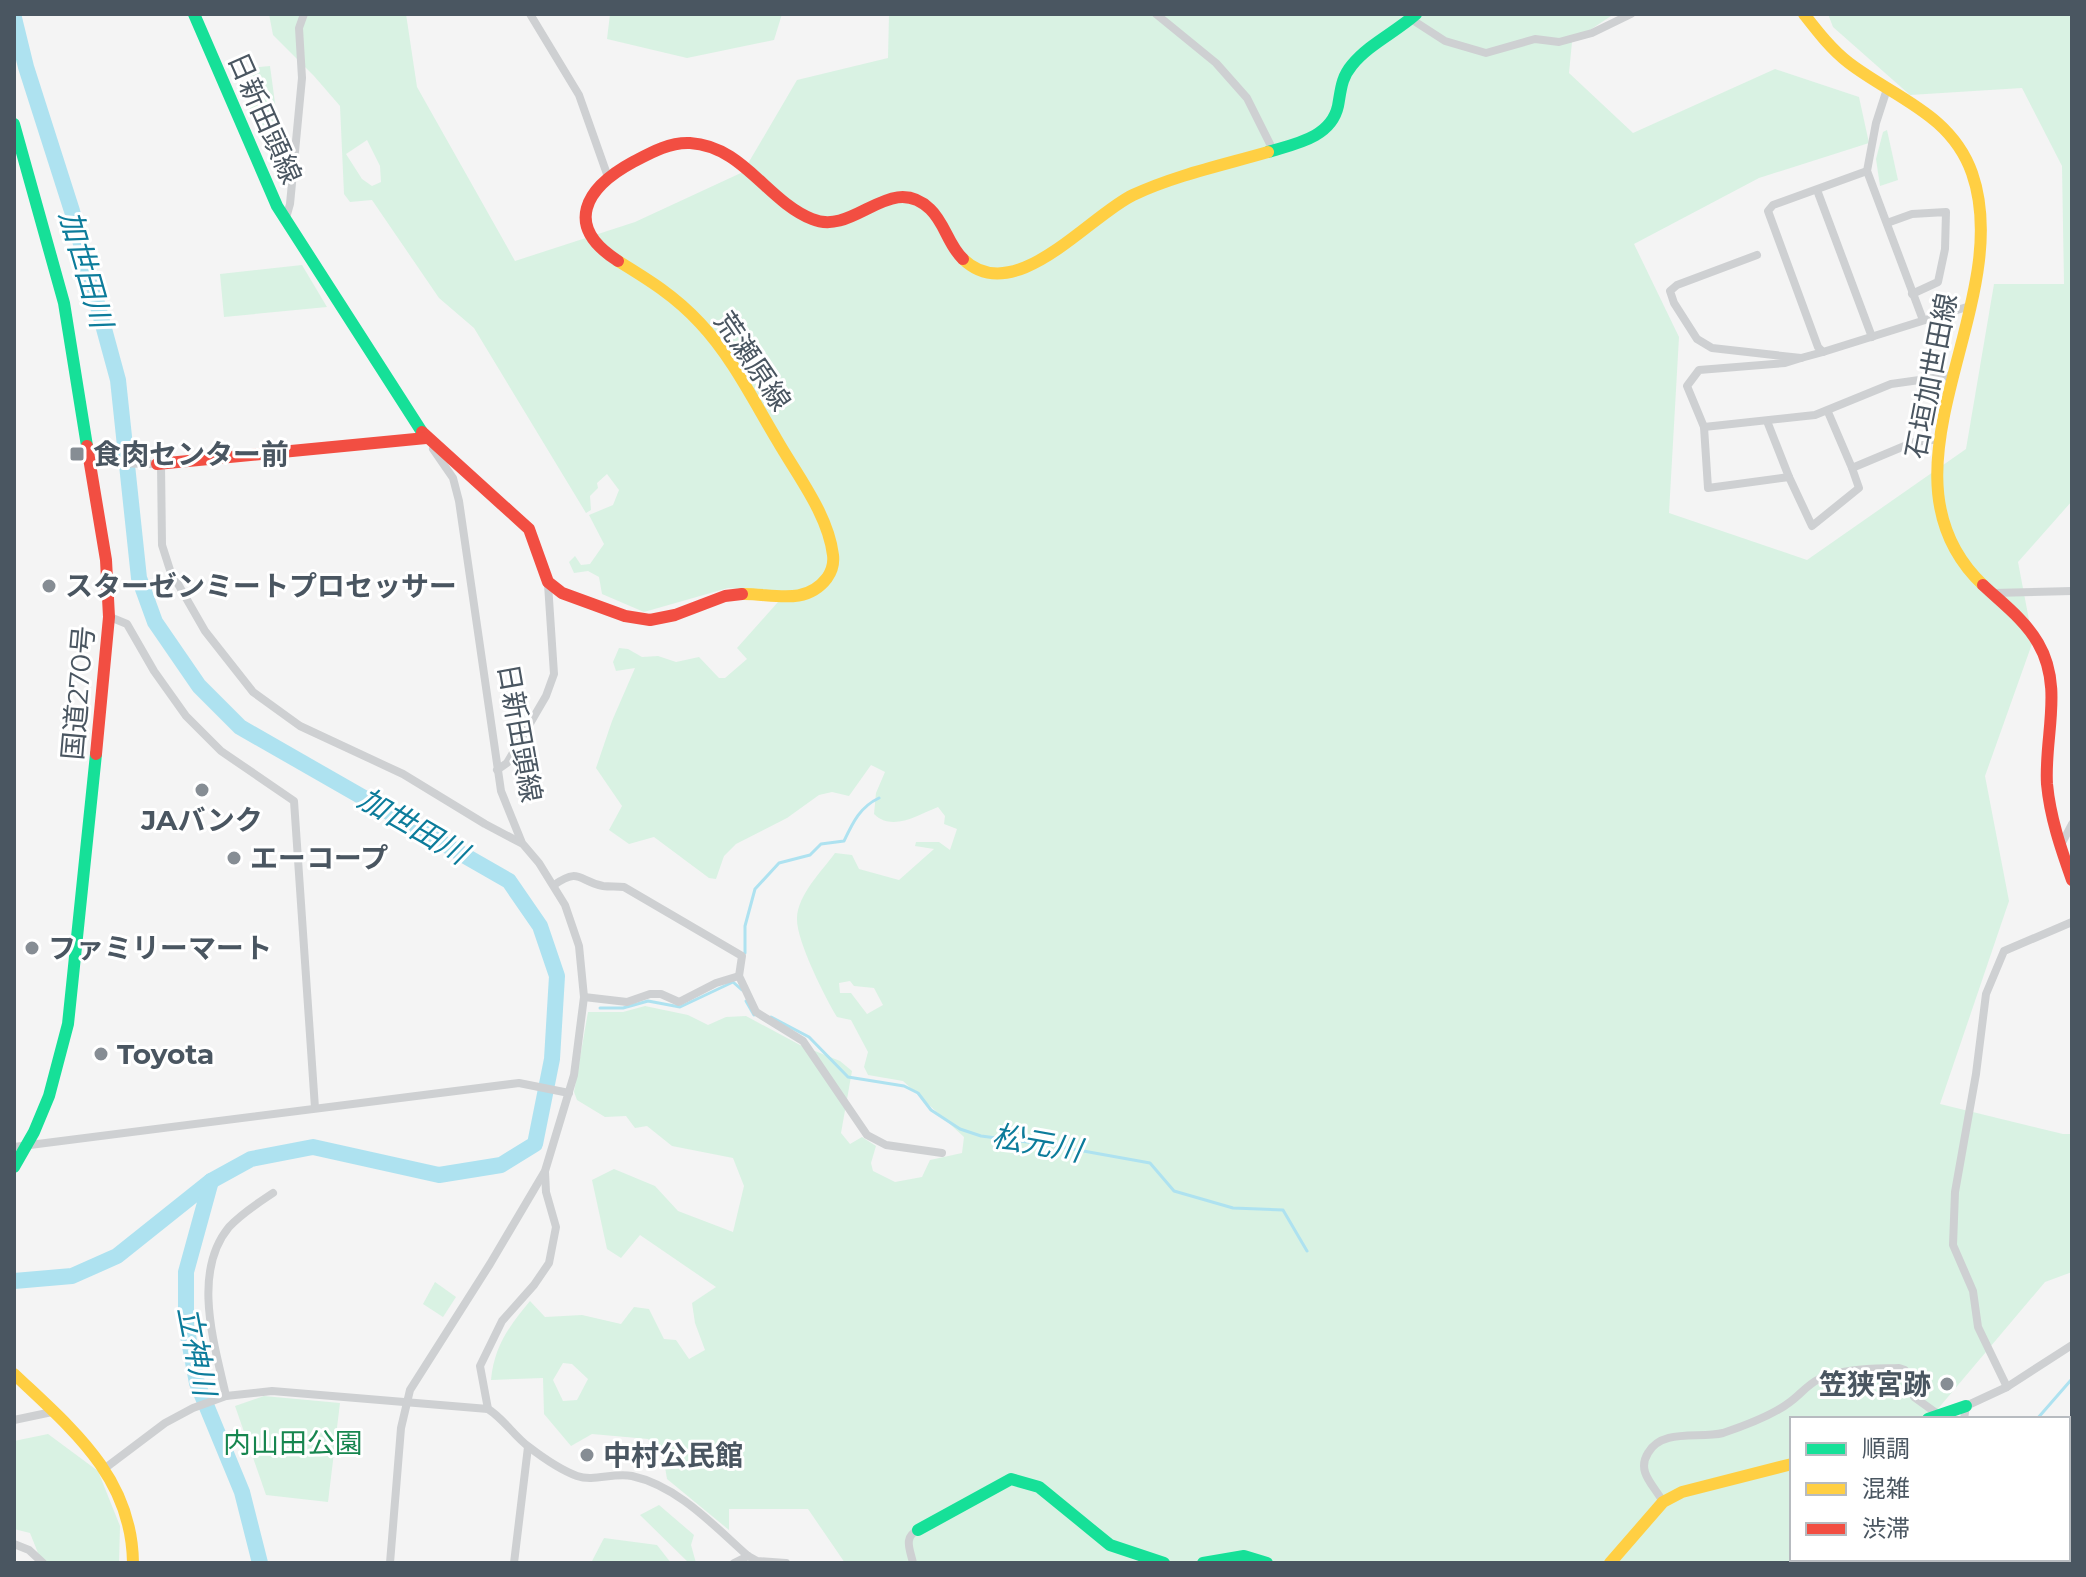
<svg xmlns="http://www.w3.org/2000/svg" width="2086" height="1577" viewBox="0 0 2086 1577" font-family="Montserrat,'Noto Sans JP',sans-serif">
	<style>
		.green { fill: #d9f2e3; fill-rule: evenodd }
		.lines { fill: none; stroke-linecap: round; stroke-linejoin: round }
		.stream { stroke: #aee2f0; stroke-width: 3 }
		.river { stroke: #aee2f0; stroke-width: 16 }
		.street { stroke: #ced0d2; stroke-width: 8 }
		.fast { stroke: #16e098; stroke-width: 12 }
		.slow { stroke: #ffcf43; stroke-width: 12 }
		.jam { stroke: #f24e42; stroke-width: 12 }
		.poi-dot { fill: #868d94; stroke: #fff; stroke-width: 3 }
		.labels { text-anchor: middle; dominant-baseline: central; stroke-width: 6; stroke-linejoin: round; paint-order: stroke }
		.street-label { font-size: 28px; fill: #4a5661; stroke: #fff }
		.poi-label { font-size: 28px; font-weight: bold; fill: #4a5661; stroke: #fff; text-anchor: start }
		.park-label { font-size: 28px; fill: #17864f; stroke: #fff }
		.water-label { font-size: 30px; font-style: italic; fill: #0c7c9b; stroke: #fff }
	</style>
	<rect width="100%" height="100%" fill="#f4f4f4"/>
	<g class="green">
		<path d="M269,14H406L417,87L515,261L635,222L743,172L797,80L888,58L889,14H1614L1572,42L1569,73L1633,133L1775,69L1859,97L1869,143L1759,178L1634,244L1679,337L1669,513L1807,560L1966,449L1994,284H2064L2062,166L2022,88L1910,95L1833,27L1828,14H2072V501L2018,562L2033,641L1985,776L2009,901L1940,1104L2063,1134H2072V1272L2045,1282L1931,1417L1926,1419H1792V1559H1898V1563H845L808,1509H729V1530L667,1479L663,1455L648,1439L592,1434L571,1446L544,1414L543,1378L491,1380C494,1347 509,1326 530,1301L545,1317L582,1315L621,1324L634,1307L649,1309L664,1339L676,1340L689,1359L705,1350L695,1323L692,1303L716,1287L640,1235L621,1258L607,1249L592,1180L614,1169L655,1186L678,1211L733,1232L744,1186L733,1158L672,1146L647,1126L635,1128L626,1116L605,1117L577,1100L574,1092L588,1012H623L645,1006L688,1015L708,1025L726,1017L746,1016L800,1045L840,1061L852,1071L841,1133L850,1144L862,1137L876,1146L871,1163L873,1171L895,1182L922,1177L930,1160L962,1153L964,1137L903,1081L868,1075L864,1067L868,1052L851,1020L837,1017C825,997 796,940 797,918C798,894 822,871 835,853L852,855L859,869L899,880L934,849L915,846L916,842H939L950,850L957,829L944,824L945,816L938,807C918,815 892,832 874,814L876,793L885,772L871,765L849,796L832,792L819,795L787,818L736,844L724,856L716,879L709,878L654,837L629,844L609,830L622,806L596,768L612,721L635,668L616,671L613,662L619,648L628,649L642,657L658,656L676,662L699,657L719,678H725L747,659L737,648L786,593L728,588L644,612L602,594L599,577L588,571L574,573L569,562L575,556L581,565L590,564L604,544L589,515L613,505L619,490L607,474L597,483L598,488L590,496L591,510L586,513L474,328L439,298L372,200L350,202L344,194L340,106L314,76L273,35ZM367,140L380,166L381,182L372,186L362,179L346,154ZM850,981L854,986L874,988L883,1005L867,1014L851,993H840L839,983ZM563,1363L572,1364L588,1379L577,1400L563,1401L553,1380Z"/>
		<path d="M610,14H782L774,40L687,58L607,39Z"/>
		<path d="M270,66L278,125L284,131L282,150H268L250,109V68Z"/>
		<path d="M1887,130L1898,180L1880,186L1876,159L1883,132Z"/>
		<path d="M302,265L327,307L224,317L220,274Z"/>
		<path d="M435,1282L456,1297L443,1317L423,1304Z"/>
		<path d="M264,1396L340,1403L328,1502L266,1495L235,1406Z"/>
		<path d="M48,1434L98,1471L120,1526L119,1563H42L30,1533L14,1529V1441Z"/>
		<path d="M659,1505L694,1535L691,1545L696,1563H689L640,1515Z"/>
		<path d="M604,1538L657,1545L671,1563H591Z"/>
	</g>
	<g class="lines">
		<g class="stream">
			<path d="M745,953V926L755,889L779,863L810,855L821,844L844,841C853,822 860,807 879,798"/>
			<path d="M746,1001L754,1015"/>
			<path d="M600,1008H623L648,1001L680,1007L733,982L742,990"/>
			<path d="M771,1017L809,1037L848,1077L904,1086L918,1093L931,1110L960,1129L981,1136L1050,1145L1150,1163L1174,1191L1233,1208L1283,1210L1307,1251"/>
			<path d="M2037,1419L2071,1380"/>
			<path d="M1917,1563L1919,1559"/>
		</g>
		<g class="river">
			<path d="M14,18L26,67L72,211L118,380L139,578L155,622L199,686L240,727L509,881L540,926L557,976L552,1059L535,1144L501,1165L439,1175L313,1147L251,1159L211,1181L117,1256L72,1276L14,1281"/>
			<path d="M211,1181L186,1272V1325L197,1383L242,1492L260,1563"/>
		</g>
		<g class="street">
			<path d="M530,14L579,95L608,177"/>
			<path d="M1156,14L1216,63L1247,98L1273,150"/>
			<path d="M1411,19L1445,41L1486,53L1535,39L1559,42L1592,33L1631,14"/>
			<path d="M1887,89L1876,123L1867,171L1923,320"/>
			<path d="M1867,171L1773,205L1768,211L1818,347L1823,352L1970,306"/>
			<path d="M1817,190L1872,337"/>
			<path d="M286,218L290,204L302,78L299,28L304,14"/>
			<path d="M1887,223L1912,214L1946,212L1945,249L1938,282L1912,294"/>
			<path d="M1757,255L1677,285L1670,291L1674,303L1697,339L1712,348L1801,358L1823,352"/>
			<path d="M1801,358L1785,363L1699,370L1687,386L1704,427L1708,488L1789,477L1812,526L1859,488L1852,468L1914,442L1941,439"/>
			<path d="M1828,412L1852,468"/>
			<path d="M1767,421L1789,477"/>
			<path d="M1704,427L1815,415L1891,384L1955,375"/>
			<path d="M90,463L157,464"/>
			<path d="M161,464L162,545L170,570L205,631L253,692L300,726L403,774L485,824L521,843"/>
			<path d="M1993,593L2072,591"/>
			<path d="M110,617L127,624L154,671L186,716L221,751L294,801L315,1108"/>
			<path d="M497,770L507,763L546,696L554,674L548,584"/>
			<path d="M2062,843L2072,824"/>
			<path d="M554,885C580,867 578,881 603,886C610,887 617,886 624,887L742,956L739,976L756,1012L803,1041L867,1135L886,1145L942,1153"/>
			<path d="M584,997L627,1002L650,994H661L679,1002L716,983L739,976"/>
			<path d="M14,1147L519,1083L569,1093"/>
			<path d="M2007,1387L1978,1327L1973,1291L1953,1245L1955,1192L1976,1074L1986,994L2004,951L2072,922"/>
			<path d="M226,1396C215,1346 191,1273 229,1227C242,1213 258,1203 273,1193"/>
			<path d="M488,1409L480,1366L502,1321L534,1285L549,1263L556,1227L546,1192L545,1172"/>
			<path d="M1964,1419L1966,1406L2007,1387L2072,1345"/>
			<path d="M14,1420L52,1412"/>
			<path d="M104,1469L165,1423L193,1408L226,1396L272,1391L488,1409C504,1419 514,1436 529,1447C542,1457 561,1470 577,1476C594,1482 614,1472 632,1476C678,1486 714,1526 748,1556L757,1561L786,1563"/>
			<path d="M1663,1502C1654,1485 1636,1472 1648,1453C1662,1428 1699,1439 1723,1433C1744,1426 1772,1416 1790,1402C1801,1394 1807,1385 1819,1379C1844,1368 1872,1369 1899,1368L1905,1370L1914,1397L1939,1415"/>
			<path d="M14,1544L29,1550L43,1563"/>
			<path d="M2041,1559L2048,1563"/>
			<path d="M390,1563L401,1428L410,1390L490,1264L545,1171L574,1075L584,997L579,946L565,905L539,863L522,843L501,791L459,501L453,478L433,449"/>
			<path d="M514,1563L528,1447"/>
			<path d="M734,1563L748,1556"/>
			<path d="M913,1563C910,1549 903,1537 918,1530"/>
		</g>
		<g class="fast">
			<path d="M194,14L277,206L422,432"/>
			<path d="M14,124L64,303L87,446"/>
			<path d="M1268,152C1294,144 1331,138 1338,106C1341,90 1341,78 1352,65C1369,44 1396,32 1416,14"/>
			<path d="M14,1167L34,1132L49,1096L68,1024L96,754"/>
			<path d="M1928,1419L1966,1406"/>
			<path d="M918,1530L1011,1479L1039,1487L1110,1545L1164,1563"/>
			<path d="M1203,1563L1244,1556L1267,1563"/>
		</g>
		<g class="slow">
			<path d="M1804,14C1818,32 1831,49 1849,63C1895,98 1951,114 1972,173C2018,305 1865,473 1983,585"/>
			<path d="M963,259C1014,309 1089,216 1133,195C1176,175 1223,165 1268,152"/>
			<path d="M618,261C649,280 675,296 700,323C732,357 753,400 777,440C797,475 828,514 833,555C834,563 832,571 827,578C805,607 771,593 742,594"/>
			<path d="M14,1374C72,1429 132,1477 133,1563"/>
			<path d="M1610,1563L1663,1502L1682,1492L1792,1464"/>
		</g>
		<g class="jam">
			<path d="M618,261C563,226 585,188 633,162C650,153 669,142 690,143C743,146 767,201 812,219C854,237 890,171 930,209C945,223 948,245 963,259"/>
			<path d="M422,432L529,529L548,582L562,593L625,616L650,620L675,615L725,596L742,594"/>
			<path d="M87,446L106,560L109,617L96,754"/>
			<path d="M157,464L426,438"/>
			<path d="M1983,585C2002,603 2025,620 2038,643C2064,687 2044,737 2047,784C2050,817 2061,849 2072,880"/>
		</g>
	</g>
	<g class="poi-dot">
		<rect x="69" y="446" width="16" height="16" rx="4"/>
		<circle cx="49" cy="586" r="8"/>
		<circle cx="202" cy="790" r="8"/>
		<circle cx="234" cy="858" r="8"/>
		<circle cx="32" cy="948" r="8"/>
		<circle cx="101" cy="1054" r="8"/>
		<circle cx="1947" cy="1384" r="8"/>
		<circle cx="587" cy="1455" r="8"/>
	</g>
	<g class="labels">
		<g class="street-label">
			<text transform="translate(265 118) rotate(66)">日新田頭線</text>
			<text transform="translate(753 361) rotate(56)">荒瀬原線</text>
			<text transform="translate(1931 376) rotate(-79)">石垣加世田線</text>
			<text transform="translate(78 693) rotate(-85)">国道270号</text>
			<text transform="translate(520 733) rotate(80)">日新田頭線</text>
		</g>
		<g class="poi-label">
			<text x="93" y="454">食肉センター前</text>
			<text x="65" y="586">スターゼンミートプロセッサー</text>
			<text x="202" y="820" text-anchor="middle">JAバンク</text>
			<text x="250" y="858">エーコープ</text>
			<text x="48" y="948">ファミリーマート</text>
			<text x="117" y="1054">Toyota</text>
			<text x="1931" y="1384" text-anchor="end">笠狭宮跡</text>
			<text x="603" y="1455">中村公民館</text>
		</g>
		<g class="park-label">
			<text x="293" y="1443">内山田公園</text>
		</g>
		<g class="water-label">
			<text transform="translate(86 269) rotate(74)">加世田川</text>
			<text transform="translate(413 826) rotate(30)">加世田川</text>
			<text transform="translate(1037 1143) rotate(10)">松元川</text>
			<text transform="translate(197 1351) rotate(79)">立神川</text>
		</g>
	</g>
	<rect width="2086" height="1577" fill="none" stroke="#4a5661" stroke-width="32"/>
	<rect x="1790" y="1417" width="280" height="144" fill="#ffffff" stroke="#b7bbc0" stroke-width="2"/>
	<rect x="1806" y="1443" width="40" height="12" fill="#16e098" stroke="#b7bbc0" stroke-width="2"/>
	<text x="1862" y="1457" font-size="24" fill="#4a5661">順調</text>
	<rect x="1806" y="1483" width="40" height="12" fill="#ffcf43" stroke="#b7bbc0" stroke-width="2"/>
	<text x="1862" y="1497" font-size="24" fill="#4a5661">混雑</text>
	<rect x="1806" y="1523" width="40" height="12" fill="#f24e42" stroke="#b7bbc0" stroke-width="2"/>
	<text x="1862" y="1537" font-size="24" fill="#4a5661">渋滞</text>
</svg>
